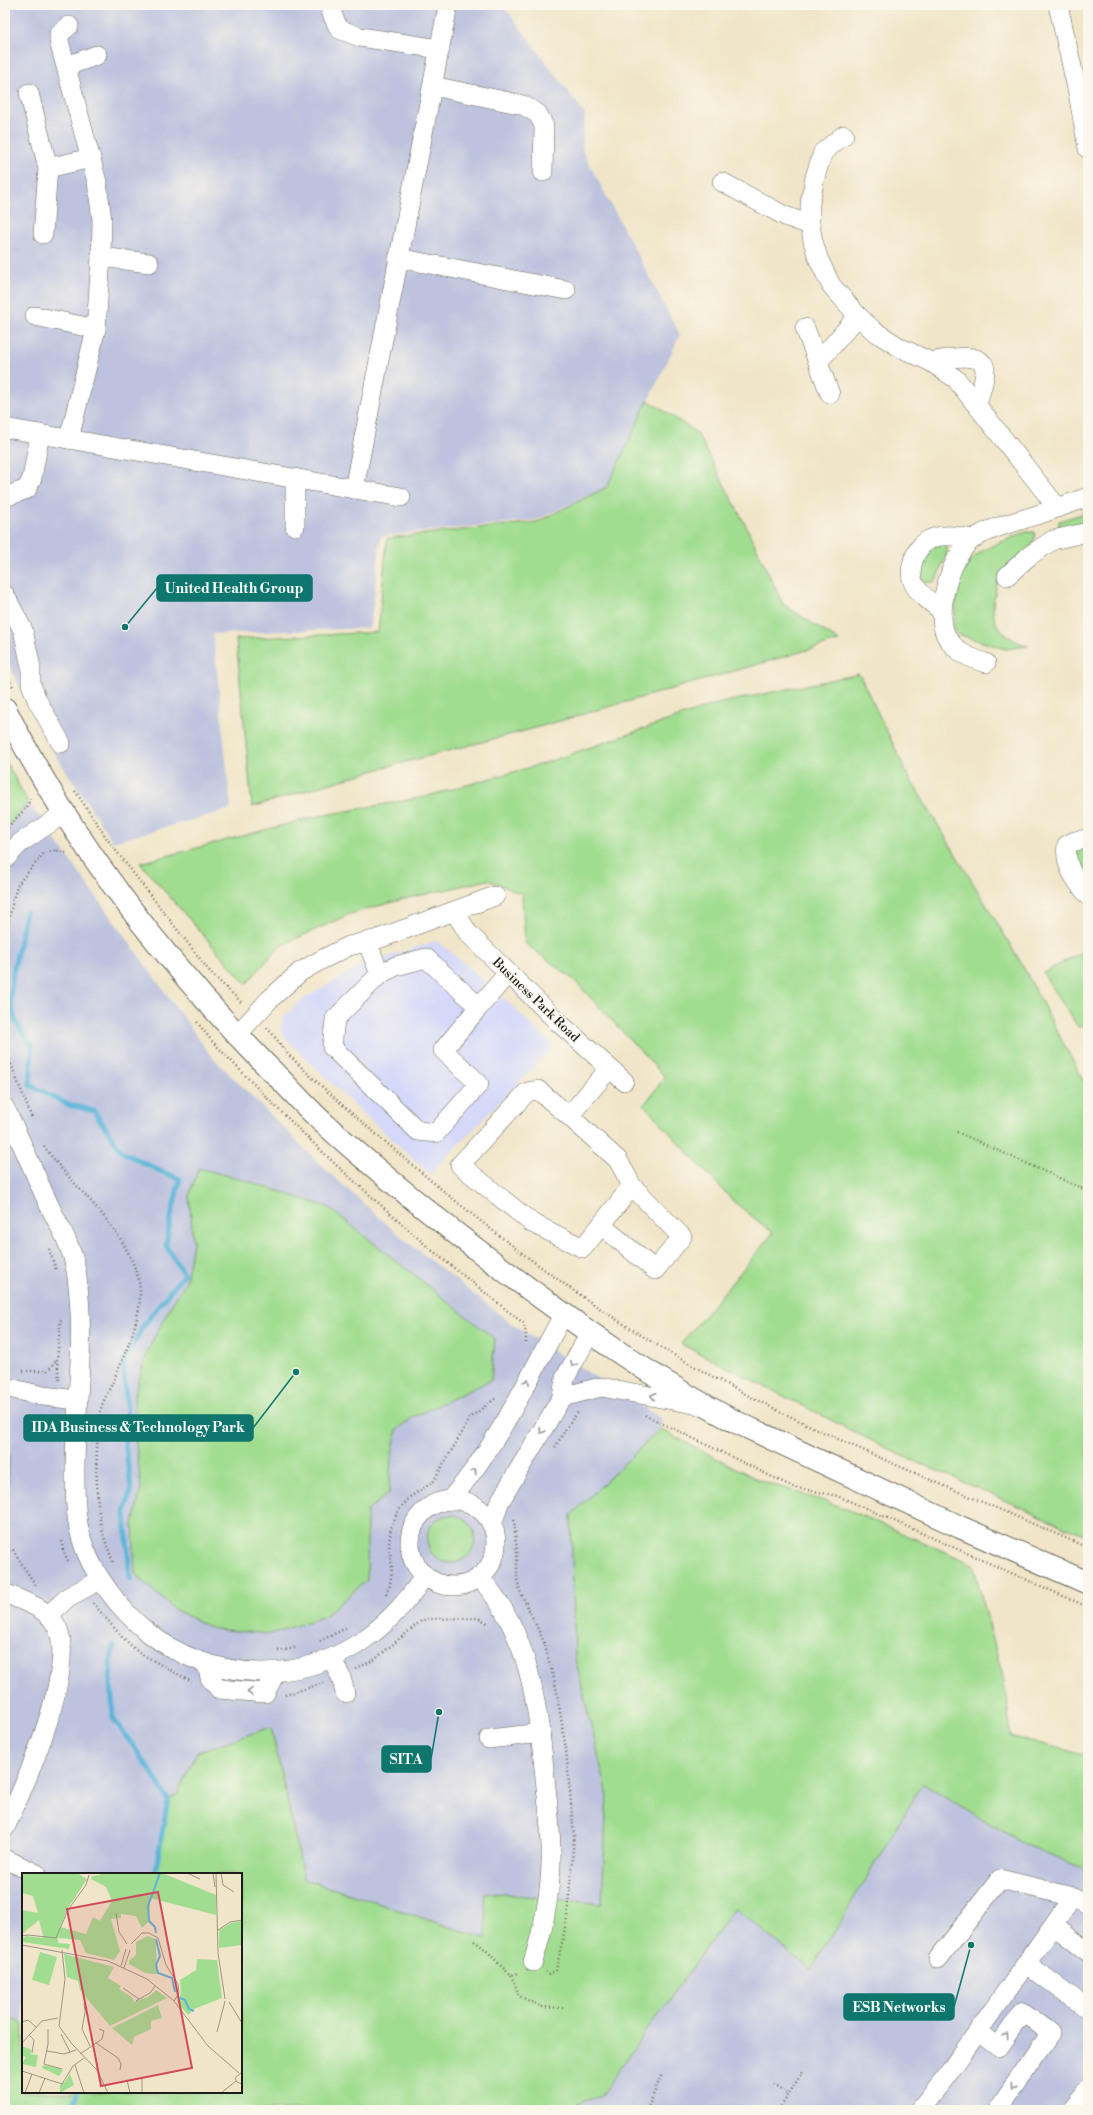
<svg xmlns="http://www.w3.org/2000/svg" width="1093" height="2115" viewBox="0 0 1093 2115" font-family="'Libre Bodoni',serif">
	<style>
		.built { fill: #d4d8f9 }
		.industrial { fill: #bdc3de }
		.green { fill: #a1dd91; stroke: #5e7c56 }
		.water { fill: #5cb5d9; stroke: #3c687a }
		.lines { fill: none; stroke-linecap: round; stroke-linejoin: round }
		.stream { stroke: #5cb5d9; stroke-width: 5 }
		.minor-casing { stroke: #666258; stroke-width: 20 }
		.major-casing { stroke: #666258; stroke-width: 24 }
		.path { stroke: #666258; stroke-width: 2.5; stroke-dasharray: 1 3; stroke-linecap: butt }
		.minor { stroke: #fff; stroke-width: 19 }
		.major { stroke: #fff; stroke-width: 22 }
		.oneway { stroke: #999 }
		.labels { text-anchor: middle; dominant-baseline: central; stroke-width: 3.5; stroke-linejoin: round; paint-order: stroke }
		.street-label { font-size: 13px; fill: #1c1c1c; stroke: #fbf7ec }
		.inset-river { fill: none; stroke: #5cb5d9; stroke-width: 2 }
		.inset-road { fill: none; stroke: #9b9583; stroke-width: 1 }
		.view { fill: #d1495b; fill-opacity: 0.15; stroke: #d1495b; stroke-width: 2 }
		.inset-edge { fill: none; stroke: #1c1c1c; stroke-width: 2 }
		.leader { fill: none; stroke: #0f766e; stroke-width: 1.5 }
		.callout-dot { fill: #0f766e; stroke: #fbf7ec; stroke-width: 1.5 }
		.callout { fill: #0f766e; stroke: #0f766e; stroke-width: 1.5 }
		.callout-label { font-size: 14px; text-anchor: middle; font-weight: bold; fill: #fff }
	</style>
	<rect width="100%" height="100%" fill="#fbf7ec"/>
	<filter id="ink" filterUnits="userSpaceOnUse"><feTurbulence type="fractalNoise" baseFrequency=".025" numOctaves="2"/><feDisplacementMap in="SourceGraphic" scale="8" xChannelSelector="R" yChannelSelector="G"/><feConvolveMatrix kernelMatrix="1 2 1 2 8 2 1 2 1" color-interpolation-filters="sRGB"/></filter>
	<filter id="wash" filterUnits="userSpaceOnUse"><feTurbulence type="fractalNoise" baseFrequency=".012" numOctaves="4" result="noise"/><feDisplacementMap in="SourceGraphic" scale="16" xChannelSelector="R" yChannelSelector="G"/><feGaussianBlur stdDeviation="0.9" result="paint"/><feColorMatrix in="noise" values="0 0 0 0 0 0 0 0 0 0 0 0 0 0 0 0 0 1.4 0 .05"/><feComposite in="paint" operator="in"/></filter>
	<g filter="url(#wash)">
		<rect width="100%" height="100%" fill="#f0e5c8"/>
		<path class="built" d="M436,941L445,947L494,989L554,1046L430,1174L352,1103L288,1041L281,1030L283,1018L300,1001L364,964Z"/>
		<g class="industrial">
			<path d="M5,5H503L585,114L582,150L680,335L607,487L536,520L381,536L370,628L213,634L231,809L113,842L43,736L5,655Z"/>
			<path d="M28,802L211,1056L329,1173L406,1241L513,1325L662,1419L660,1429L575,1658L607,1792L602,1904L485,1892L486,1939L304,1879L271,1727L197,1752L177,1795L168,1801L155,1874H23V2024L5,2015V830Z"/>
			<path d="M923,1783L1024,1844L1088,1870V2110H556L600,2096L735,1908L812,1970Z"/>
		</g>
		<g class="green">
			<path d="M648,400L697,433L745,524L783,604L839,641L528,730L375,770L252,807L236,639L378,632L387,538L537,522L607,487Z"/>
			<path d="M1088,512V526L1059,530V521Z"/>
			<path d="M1026,532H1035C1036,552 1010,561 1000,576C997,581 996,589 995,594C988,624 1001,636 1028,646L1005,649L957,634L954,627C958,559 964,556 1026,532Z"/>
			<path d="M941,543L947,545V553L936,580L934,582H924L918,578L916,568L927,552Z"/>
			<path d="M859,674L909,777L1020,961L1088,1090V1537L890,1450L681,1344L773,1233L733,1201L644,1105L665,1077L573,979L525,943L522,894L488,880L404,899L350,914L280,946L246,984L140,863L314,817L424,797L542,764L716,704Z"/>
			<path d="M5,760L28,802L5,830Z"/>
			<path d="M1088,847V883L1077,868L1074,849Z"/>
			<path d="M1088,949V1023L1078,1027L1043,973Z"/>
			<path d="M199,1168L244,1180L328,1207L495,1339L491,1380L413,1417L397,1430L391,1459L389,1493L367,1511C366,1534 368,1557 367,1580L325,1616L271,1634L213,1629L174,1609L135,1574L133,1525L141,1488L135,1433L134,1396L148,1350L168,1311L186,1281L193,1243L189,1195Z"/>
			<path d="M660,1429L759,1480L842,1507L973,1564L1004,1681L1011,1736L1088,1756V1870L1024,1844L923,1783L811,1970L735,1908L600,2096L556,2110H5V2015L23,2024V2092H241V1874H155L168,1800L177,1795L197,1752L271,1727L304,1879L486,1939L485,1892L602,1904L607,1792L575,1658L571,1515Z"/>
			<circle cx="451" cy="1539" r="24"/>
		</g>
		<path class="water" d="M5,1445L9,1454L7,1515H5Z"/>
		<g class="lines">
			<g class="stream">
				<path d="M26,912L13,973L10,1000L16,1023L32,1046L30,1085L67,1104L94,1111L122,1152L160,1171L180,1179L170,1221L166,1246L184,1274L145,1323L123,1363L127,1408L125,1445L131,1487L125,1513L130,1579"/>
				<path d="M114,1645L110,1663L113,1718L151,1771L168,1800L155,1874"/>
				<path d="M69,2110L78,2092"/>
			</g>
		</g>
	</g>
	<g filter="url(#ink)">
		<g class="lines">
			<defs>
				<g id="minor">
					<path d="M333,5L332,14L339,29L360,37L440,49"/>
					<path d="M1058,5L1078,93L1088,149"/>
					<path d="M67,66L97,55"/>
					<path d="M433,86L523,105L538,114L544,126L543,172"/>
					<path d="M29,93L48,168L43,234"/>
					<path d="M844,135L823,152L815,177L810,203V225L813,241L818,258L831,285L858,316L874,331L899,347L931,362L956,379L1057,507"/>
					<path d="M48,168L91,158"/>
					<path d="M722,182L785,216L810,225"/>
					<path d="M101,257L149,263"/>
					<path d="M398,258L566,290"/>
					<path d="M35,316L96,329"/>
					<path d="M805,328L830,394"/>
					<path d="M818,362L858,316"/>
					<path d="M931,362C944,359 984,350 985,370C985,381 979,395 977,405"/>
					<path d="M5,428L401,497"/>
					<path d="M69,439L96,329L101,257L102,220L97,182L59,41V34L69,26"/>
					<path d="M295,478V526"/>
					<path d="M354,489L448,5"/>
					<path d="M5,497L27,489L32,478L40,434"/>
					<path d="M1007,576L1029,556L1053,540L1088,532"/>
					<path d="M5,595L23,630L31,667V684L37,700L61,743"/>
					<path d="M942,611C932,603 918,594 913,582C910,575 911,569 913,561C922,532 947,533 972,539"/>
					<path d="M986,663C970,658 957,653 948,639C932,617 951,553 973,539C989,528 1009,524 1027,518C1048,512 1068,504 1088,497"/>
					<path d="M1088,839L1075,841L1067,845C1064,865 1075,880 1088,895"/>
					<path d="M5,859L20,843L63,814"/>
					<path d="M455,912L468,933L558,1022L624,1081"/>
					<path d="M367,942L380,974"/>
					<path d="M479,1007L443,1050L479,1084L436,1133L418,1131L332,1047L335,1019L380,974L396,966L426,958L479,1007L508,973"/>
					<path d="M237,1035L269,1000L300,972L321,960L349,946L378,939L495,896"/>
					<path d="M5,1108C21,1140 34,1173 49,1205C56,1220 65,1234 70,1249C76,1263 78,1283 79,1297C84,1355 75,1413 75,1471C75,1492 75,1516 81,1537C90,1571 119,1609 146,1631C179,1657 217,1671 260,1672C331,1673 387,1633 425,1575"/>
					<path d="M569,1116L618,1160L632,1186L583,1248L532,1223L460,1165L527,1092L538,1090L569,1116L609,1069"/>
					<path d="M601,1225L655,1270L682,1237L632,1186"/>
					<path d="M5,1387L43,1396L77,1400"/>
					<path d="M562,1397L601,1387L699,1405"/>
					<path d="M450,1500C498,1445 529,1378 563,1315"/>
					<circle cx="453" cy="1543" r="43"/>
					<path d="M492,1525L499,1503L562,1397L565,1378L590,1333"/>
					<path d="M479,1577C530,1631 538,1708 545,1778C548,1806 552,1835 551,1863C550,1896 543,1930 533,1962"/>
					<path d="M5,1593C23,1602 45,1606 56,1625C79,1665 24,1787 5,1828"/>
					<path d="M49,1615L68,1597L100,1580"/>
					<path d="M332,1659L341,1677L345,1693"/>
					<path d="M207,1664L210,1678L219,1689L265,1693L276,1672"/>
					<path d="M489,1739L541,1733"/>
					<path d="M5,1859L37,1874"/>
					<path d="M1054,1926L1088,1952"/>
					<path d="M938,1959L1000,1879L1073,1897L1088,1905"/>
					<path d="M1027,1964L1088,2009"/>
					<path d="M979,2032L998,2047L1023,2012L1051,2033L997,2110"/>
					<path d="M919,2110L945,2078L1073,1897"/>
					<path d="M1071,2110L1088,2089"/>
				</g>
				<path id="major" d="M5,709C72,842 165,962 269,1068C289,1087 307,1109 328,1127C382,1175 439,1221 497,1265C573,1322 651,1378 736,1422L960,1527L1088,1583"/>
			</defs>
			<use href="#minor" class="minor-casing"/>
			<use href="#major" class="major-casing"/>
			<g class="path">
				<path d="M5,671L13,687"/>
				<path d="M75,791L110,843L211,973L242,1003"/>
				<path d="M5,830L27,807L31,796"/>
				<path d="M5,940L13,900L18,884L44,853L56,850L66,853"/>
				<path d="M197,1022L211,1040L271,1102L334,1163L429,1248L523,1323L526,1333V1344"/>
				<path d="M267,1028C275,1036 281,1047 289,1055C327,1093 369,1128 410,1163C495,1235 585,1304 681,1359C811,1434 952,1487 1088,1548"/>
				<path d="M5,1049L32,1118"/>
				<path d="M957,1132L1088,1191"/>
				<path d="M44,1146C75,1191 123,1223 138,1278C147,1310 124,1355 112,1384C108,1392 103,1401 101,1409C95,1438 95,1502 102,1530C105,1541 109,1551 113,1562"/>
				<path d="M49,1249L56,1270"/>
				<path d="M23,1371H47L57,1360"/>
				<path d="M59,1380L57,1360L61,1317"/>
				<path d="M645,1415L793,1487L838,1496L1088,1607"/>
				<path d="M54,1416L52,1423L57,1433"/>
				<path d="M555,1447C561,1438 572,1417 579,1412"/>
				<path d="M514,1520L517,1553V1579L520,1591L544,1642L556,1687L566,1749L574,1837L567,1918L556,1971L548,1974L546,1972"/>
				<path d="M62,1541L63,1550L69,1563"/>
				<path d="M5,1551L13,1550L36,1586"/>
				<path d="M386,1594L390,1585L392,1568L389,1544L391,1528L398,1511L410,1497L433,1482L471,1417L497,1397"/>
				<path d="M93,1603L122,1637L138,1652L192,1682"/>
				<path d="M320,1641L346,1628"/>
				<path d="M278,1651L295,1648"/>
				<path d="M356,1669L374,1660L421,1621L427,1619L479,1618L489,1624"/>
				<path d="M285,1695L324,1683"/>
				<path d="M474,1941C489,1950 497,1964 511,1975L520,1973"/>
				<path d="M511,1975L519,1996L542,2007L564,2008"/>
				<path d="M773,2084L789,2094"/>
				<path d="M647,2110L662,2074"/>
				<path d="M779,2110L803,2071"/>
			</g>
			<use href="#minor" class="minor"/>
			<use href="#major" class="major"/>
		</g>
		<defs><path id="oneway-chevron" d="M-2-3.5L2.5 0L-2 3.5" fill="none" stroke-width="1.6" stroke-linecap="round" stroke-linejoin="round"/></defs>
		<g class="oneway">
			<use href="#oneway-chevron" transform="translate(573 1364) rotate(120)"/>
			<use href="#oneway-chevron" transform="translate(527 1382) rotate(-61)"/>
			<use href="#oneway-chevron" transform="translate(653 1396) rotate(-169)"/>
			<use href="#oneway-chevron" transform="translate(542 1431) rotate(121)"/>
			<use href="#oneway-chevron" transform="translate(474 1471) rotate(-57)"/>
			<use href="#oneway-chevron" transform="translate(250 1692) rotate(-175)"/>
			<use href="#oneway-chevron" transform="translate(1006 2036) rotate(-55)"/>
			<use href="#oneway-chevron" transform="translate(1013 2087) rotate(125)"/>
		</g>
	</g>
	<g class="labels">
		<g class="street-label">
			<text transform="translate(536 1000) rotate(44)">Business Park Road</text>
		</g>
	</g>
	<g transform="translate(22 1873)">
		<rect width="220" height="220" fill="#f0e5c8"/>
		<path d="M0,0H55L65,6L46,35L38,54L64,61L71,44L78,48L90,28L84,14L69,6L70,3L78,2V0H140L194,22V42L128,25L127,48L120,55L114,43L99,41V45L89,46L98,78L92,87L64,80L58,67L36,65V70L48,71L47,76L1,69L0,66L4,63L21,65V63L17,47L0,61V37L16,40L11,23L0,20ZM220,48V72L197,75V57L209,50ZM126,63L133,66L134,70L135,101L123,100L107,91V88L114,82V69ZM18,79L35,84L27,112L10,107ZM42,81L92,94L86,105L99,113L97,116L111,125L112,129L126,124L134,117L145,125L88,153L58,117L56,108L45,104ZM175,86L195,87L200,125L172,136L166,142L155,129L159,121L158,107L174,97ZM136,132L140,145L129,148V156L112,164L110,172L90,155ZM0,173L10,177L8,181L16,182L14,194L0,191L4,184L0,182ZM21,192L36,195L41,197L37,203L20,195ZM48,201L52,212L38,220V212L43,209Z" fill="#a1dd91"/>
		<path class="inset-river" d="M134,60L133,54L127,48L126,33L138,0M134,66L138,83L134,92L136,100L150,105L153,119M158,125L163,127L167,136L172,138"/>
		<path class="inset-road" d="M165,0L178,6M191,0L193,14M194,0L196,80L203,126M199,0L201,12L212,19M94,40L97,59L105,71M196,57L208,49L220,47M0,63L6,62L34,65L46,37L64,12L67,2M109,71L120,60H127L136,65L144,92L156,111L157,120L152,128M0,72L86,88L125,106L152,128L186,173L217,200M40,77L43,106L37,153L50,171L75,197L86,220M99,93L104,76M102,95L108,77M101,115L117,126M114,128L128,120L133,113M207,129L220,150M62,130L63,139L60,156L68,173M0,149L6,147L14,154M26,156V171L22,191L40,196M195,159L203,128M39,161L48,179M7,162L12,167L10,180M0,170L20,148L36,145M74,170L96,185L99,191L98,197M25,178L42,181L54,177M58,181L80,166L82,158L77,156M53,192L62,220M0,198L40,211L51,193L62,185M220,199L213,205L215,209L220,211M120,204V219M105,207L108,220M3,220L10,201M17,220L23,205M199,220L214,208"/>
		<path class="view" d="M136,19L170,195L79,213L45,36Z"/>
		<rect width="220" height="220" class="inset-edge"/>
	</g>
	<path class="leader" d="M125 627L157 588M296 1372L253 1428M439 1712L431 1759M971 1945L954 2007"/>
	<g class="callout-dot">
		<circle cx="125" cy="627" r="4"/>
		<circle cx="296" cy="1372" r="4"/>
		<circle cx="439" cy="1712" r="4"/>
		<circle cx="971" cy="1945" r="4"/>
	</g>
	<g class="callout">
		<rect x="157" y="575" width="155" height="26" rx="4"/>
		<rect x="24" y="1415" width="229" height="26" rx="4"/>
		<rect x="382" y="1746" width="49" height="26" rx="4"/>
		<rect x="844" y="1994" width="110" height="26" rx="4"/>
	</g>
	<g class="callout-label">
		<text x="234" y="593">United Health Group</text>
		<text x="138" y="1432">IDA Business &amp; Technology Park</text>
		<text x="406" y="1764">SITA</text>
		<text x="899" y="2012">ESB Networks</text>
	</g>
	<rect width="1093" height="2115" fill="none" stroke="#fbf7ec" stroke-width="20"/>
</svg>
